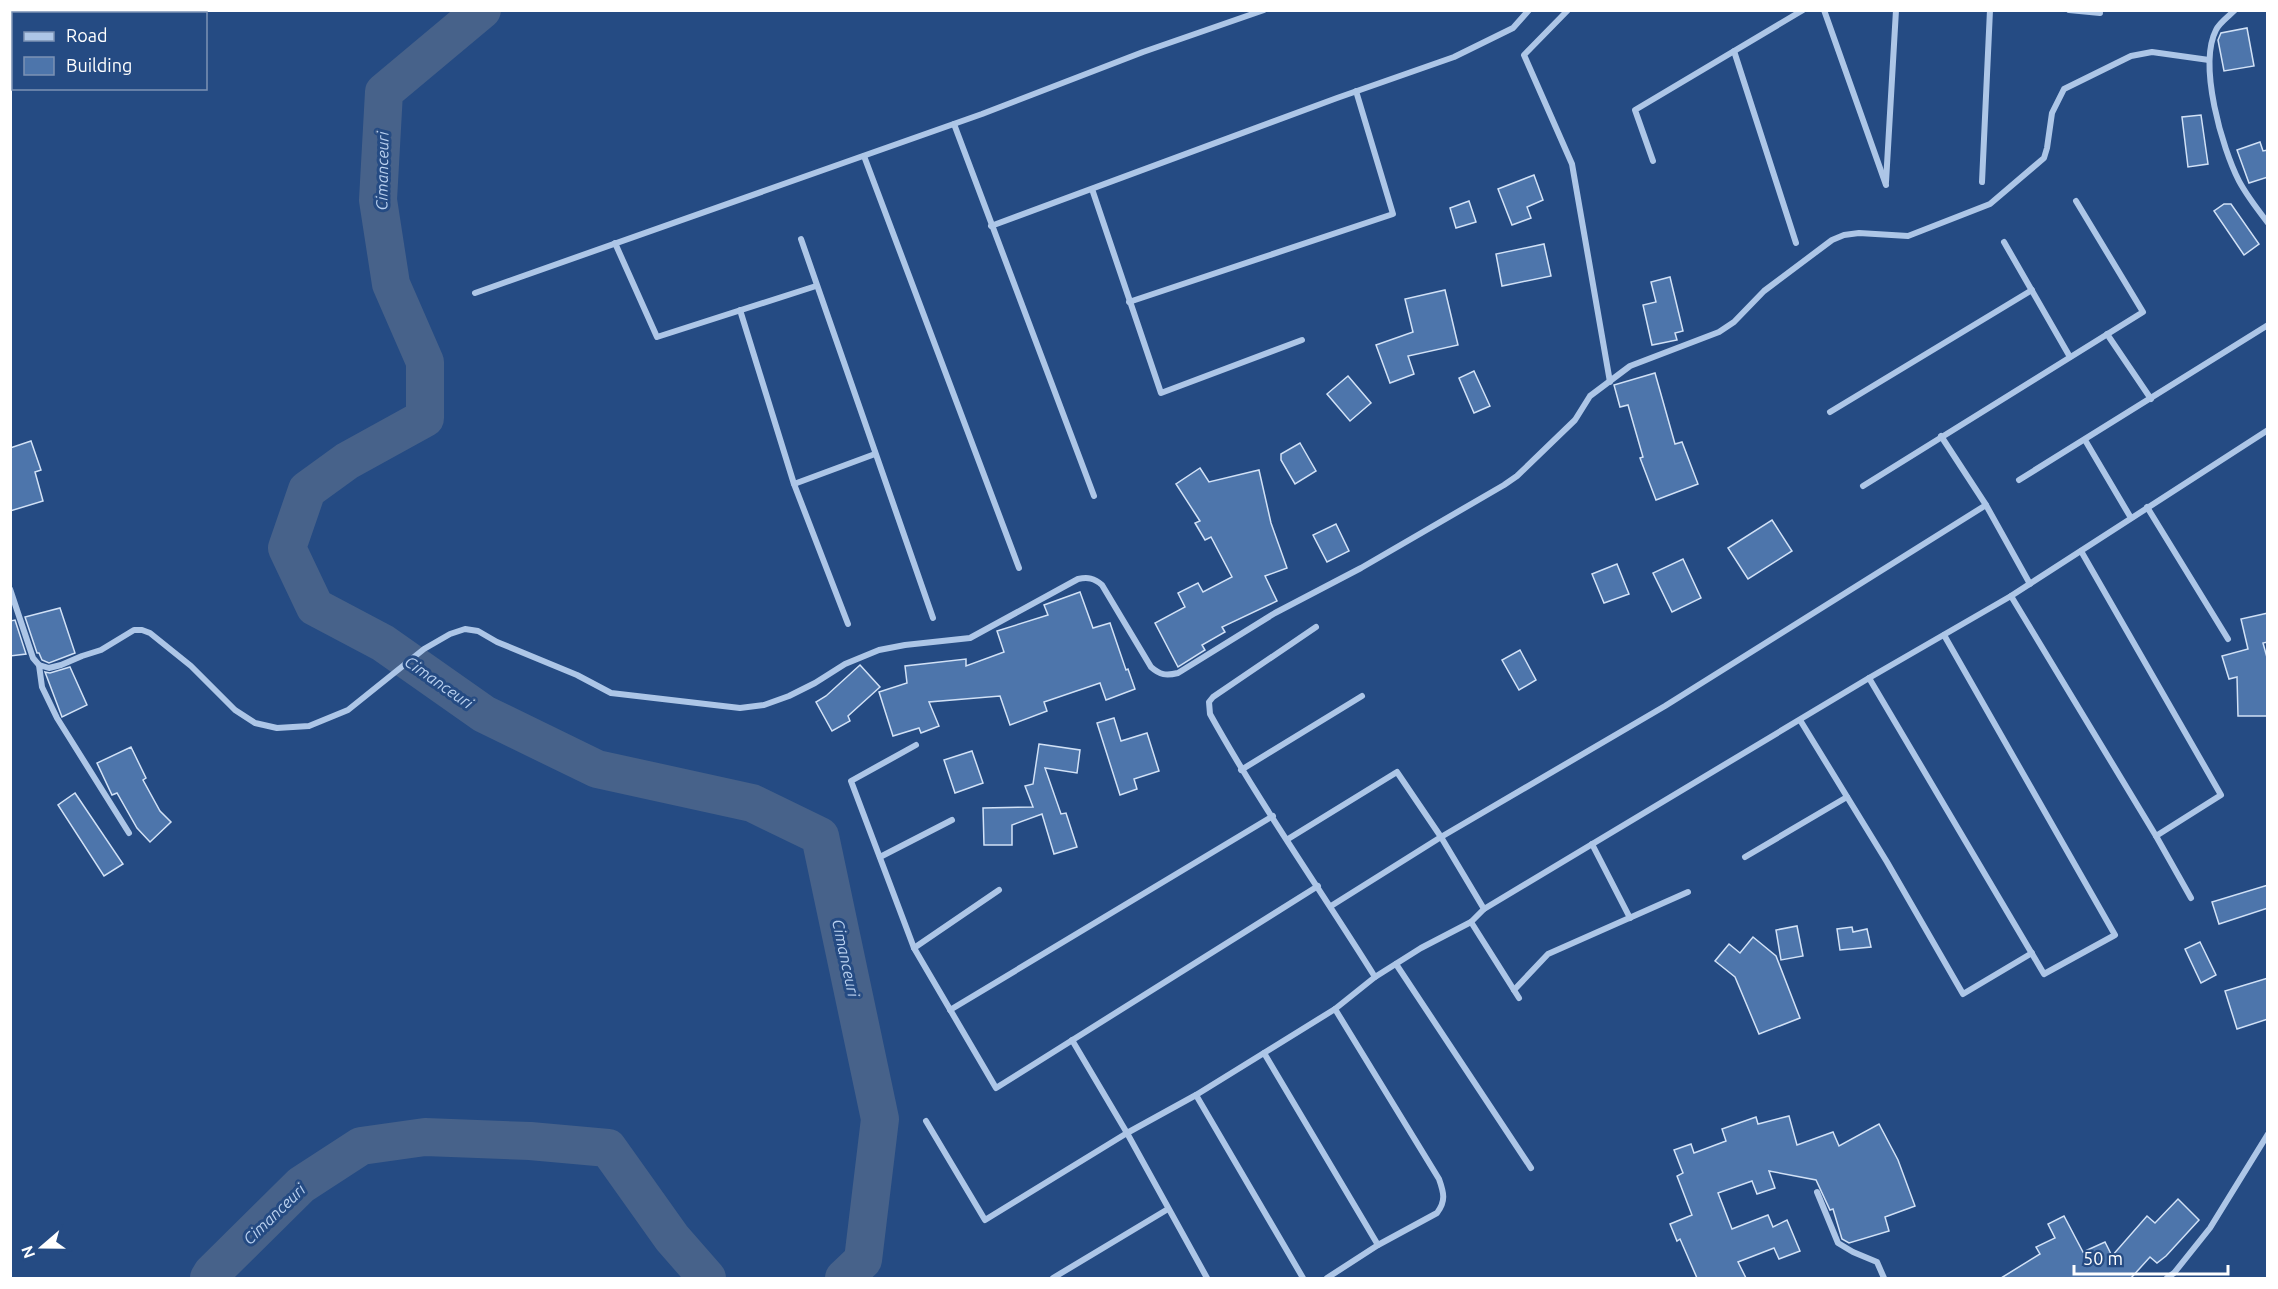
<svg xmlns="http://www.w3.org/2000/svg" width="2278" height="1289" viewBox="0 0 2278 1289" font-family="Ubuntu,sans-serif">
	<style>
		.lines { fill: none; stroke-linecap: round; stroke-linejoin: round }
		.river { stroke: #47628a; stroke-width: 38 }
		.building { fill: #4d75ab; stroke: #d1e1f6; stroke-width: 1.5 }
		.street { stroke: #adc6e7; stroke-width: 6 }
		.labels { text-anchor: middle; dominant-baseline: central; stroke-width: 6; stroke-linejoin: round; paint-order: stroke }
		.water-label { font-size: 16px; font-style: italic; fill: #b9d0ef; stroke: #254b83 }
	</style>
	<rect width="100%" height="100%" fill="#254b83"/>
	<g class="lines">
		<g class="river">
			<path d="M482,10L384,92L378,200L391,284L425,362V418L347,461L307,490L287,548L315,607L383,643L484,714L597,769L752,803L820,836L880,1119L863,1260L844,1278"/>
			<path d="M209,1278L212,1273L301,1185L361,1146L425,1137L530,1141L608,1148L672,1238L707,1278"/>
		</g>
	</g>
	<g class="building">
		<path d="M2247,28L2254,66L2224,71L2218,40L2221,33Z"/>
		<path d="M2201,115L2208,164L2188,167L2182,117Z"/>
		<path d="M2260,142L2263,151L2268,150V177L2249,183L2237,150Z"/>
		<path d="M1534,175L1543,200L1527,207L1531,218L1512,225L1498,189Z"/>
		<path d="M1469,201L1476,222L1456,228L1450,208Z"/>
		<path d="M2224,204H2231L2259,244L2244,255L2214,211Z"/>
		<path d="M1544,244L1551,276L1502,286L1496,254Z"/>
		<path d="M1670,277L1683,331L1675,333L1677,340L1652,345L1643,305L1656,302L1651,282Z"/>
		<path d="M1445,290L1458,345L1408,356L1414,374L1390,383L1376,345L1413,332L1405,299Z"/>
		<path d="M1474,371L1490,406L1474,413L1459,378Z"/>
		<path d="M1655,373L1675,444L1682,442L1698,484L1656,500L1640,458L1643,457L1628,405L1620,407L1614,385Z"/>
		<path d="M1348,376L1371,403L1350,421L1327,394Z"/>
		<path d="M31,441L41,470L35,472L43,501L10,511V448Z"/>
		<path d="M1300,443L1316,471L1295,484L1281,460V454Z"/>
		<path d="M1200,468L1209,482L1259,470L1271,523L1287,568L1265,576L1277,601L1222,627L1225,632L1202,645L1205,650L1178,667L1155,623L1185,607L1178,593L1198,583L1203,592L1232,577L1211,537L1205,540L1195,523L1200,521L1176,484Z"/>
		<path d="M1772,520L1792,551L1748,579L1728,548Z"/>
		<path d="M1336,524L1349,551L1327,562L1313,535Z"/>
		<path d="M1683,559L1701,598L1672,612L1653,573Z"/>
		<path d="M1617,564L1629,594L1604,603L1592,574Z"/>
		<path d="M1080,592L1093,628L1110,623L1126,670L1128,669L1135,689L1106,700L1100,683L1044,702L1047,711L1010,725L1000,696L929,702L939,726L921,733L919,728L893,736L879,692L907,683L905,666L966,659V666L1004,652L997,631L1048,615L1044,605Z"/>
		<path d="M60,608L75,653L49,663L42,660L39,653H37L25,617Z"/>
		<path d="M2268,613V642L2263,643L2268,661V716H2238L2237,677L2229,679L2222,656L2248,649L2241,619Z"/>
		<path d="M15,620L26,654L10,656V621Z"/>
		<path d="M1520,650L1536,680L1519,690L1502,660Z"/>
		<path d="M860,665L880,687L848,716L850,721L832,731L816,702L826,696Z"/>
		<path d="M70,667L87,705L62,717L45,672L50,673Z"/>
		<path d="M1114,718L1121,741L1147,733L1159,771L1134,779L1137,789L1120,795L1097,723Z"/>
		<path d="M1039,744L1080,750L1077,773L1045,768L1061,814L1066,813L1077,847L1054,854L1042,814L1012,825V845H984L983,808L1033,807L1025,786L1033,784Z"/>
		<path d="M131,747L146,778L143,780L160,811L171,822L150,842L137,828L117,793L112,795L97,763Z"/>
		<path d="M972,751L983,783L955,793L944,760Z"/>
		<path d="M75,793L123,864L104,876L58,805Z"/>
		<path d="M2268,885V908L2219,924L2212,902Z"/>
		<path d="M1797,926L1803,956L1781,960L1776,930Z"/>
		<path d="M1852,927L1853,932L1867,929L1871,947L1840,950L1837,929Z"/>
		<path d="M1753,937L1776,956L1800,1018L1759,1034L1735,977L1715,961L1729,944L1740,953Z"/>
		<path d="M2200,942L2216,975L2201,983L2185,949Z"/>
		<path d="M2268,978V1019L2237,1029L2225,991Z"/>
		<path d="M1789,1116L1797,1145L1833,1132L1839,1146L1879,1124L1898,1160L1915,1206L1885,1217L1889,1231L1849,1243L1842,1239L1833,1209L1830,1210L1816,1180L1769,1171L1775,1188L1757,1194L1752,1181L1718,1193L1732,1229L1768,1215L1773,1227L1787,1220L1800,1251L1779,1259L1774,1248L1738,1262L1746,1278H1697L1680,1239L1677,1241L1670,1224L1692,1215L1677,1176L1683,1173L1674,1150L1691,1144L1694,1153L1726,1141L1722,1129L1756,1117L1758,1124Z"/>
		<path d="M2178,1199L2199,1220L2166,1256L2157,1263L2150,1257L2131,1278H2001L2040,1254L2036,1247L2055,1238L2048,1224L2064,1216L2083,1252L2105,1242L2112,1256L2147,1216L2155,1223Z"/>
	</g>
	<g class="lines">
		<g class="street">
			<path d="M1568,10L1524,55L1572,164L1610,382"/>
			<path d="M1824,10L1886,185"/>
			<path d="M2069,10L2100,13"/>
			<path d="M2235,10C2229,16 2219,23 2216,30C2198,65 2222,148 2239,181C2247,196 2258,210 2268,223"/>
			<path d="M1734,51L1796,243"/>
			<path d="M954,124L1094,496"/>
			<path d="M864,156L1019,568"/>
			<path d="M1653,161L1635,110L1803,10"/>
			<path d="M1886,182L1896,10"/>
			<path d="M1982,182L1990,10"/>
			<path d="M1092,189L1161,393L1302,340"/>
			<path d="M991,226L1337,98L1454,57L1513,28L1529,10"/>
			<path d="M801,239L933,618"/>
			<path d="M2004,242L2070,357"/>
			<path d="M615,243L657,337L816,286"/>
			<path d="M475,293L982,114L1143,52L1264,10"/>
			<path d="M1129,302L1393,214L1356,91"/>
			<path d="M740,310L794,484L848,624"/>
			<path d="M2107,334L2151,399"/>
			<path d="M1830,412L2032,290"/>
			<path d="M1941,436L1986,505L2030,584"/>
			<path d="M2085,440L2131,518"/>
			<path d="M2019,480L2268,325"/>
			<path d="M794,484L875,454"/>
			<path d="M1863,486L2143,312L2076,201"/>
			<path d="M2147,507L2228,639"/>
			<path d="M10,589L33,658L39,665L42,687L57,718L129,833"/>
			<path d="M2011,596L2156,836L2221,795L2081,551"/>
			<path d="M1316,627L1213,697L1209,702L1210,714C1260,804 1320,889 1375,977"/>
			<path d="M39,665L49,668L61,665L82,656L101,650L134,630H142L150,633L191,666L235,710L255,723L277,728L309,726L348,710L424,649L450,634L465,629L478,631L497,642L577,675L611,693L740,708L764,705L789,696L815,683L845,664L879,650L905,645L970,638L1078,579C1088,577 1094,578 1102,585L1151,667C1160,675 1166,676 1178,673L1275,613L1361,568L1504,485L1517,476L1575,420L1590,396L1630,366L1719,332L1734,322L1764,291L1832,240L1844,235L1859,233L1908,236L1990,204L2044,158L2047,148L2052,113L2064,89L2131,56L2152,52L2209,60"/>
			<path d="M1869,678L2044,974L2115,935L1944,635"/>
			<path d="M1800,720L1887,862L1963,994L2032,953"/>
			<path d="M916,745L851,781L914,948L996,1088L1318,886"/>
			<path d="M1241,770L1362,696"/>
			<path d="M2156,836L2191,898"/>
			<path d="M1288,839L1397,772L1441,837L1484,909"/>
			<path d="M1592,844L1630,918"/>
			<path d="M880,857L952,820"/>
			<path d="M1745,857L1847,797"/>
			<path d="M1331,906L1441,837L1665,706L1986,505"/>
			<path d="M1471,922L1519,998"/>
			<path d="M914,948L999,890"/>
			<path d="M1396,964L1531,1168"/>
			<path d="M1514,990L1548,954L1688,892"/>
			<path d="M950,1010L1273,816"/>
			<path d="M1072,1040L1127,1133L1207,1278"/>
			<path d="M1264,1053L1378,1245"/>
			<path d="M1196,1095L1303,1278"/>
			<path d="M926,1121L985,1220L1127,1133L1196,1095L1335,1009L1375,977L1421,948L1471,922L1484,909L1869,678L2011,596L2268,430"/>
			<path d="M1817,1192L1838,1243L1853,1252L1877,1262L1884,1278"/>
			<path d="M1053,1278L1168,1209"/>
			<path d="M1327,1278L1378,1245L1437,1213C1446,1201 1444,1193 1439,1179L1335,1009"/>
			<path d="M2167,1278L2174,1273L2210,1228L2268,1134"/>
		</g>
	</g>
	<g class="labels">
		<g class="water-label">
			<text transform="translate(382 171) rotate(-89)">Cimanceuri</text>
			<text transform="translate(439 682) rotate(35)">Cimanceuri</text>
			<text transform="translate(846 958) rotate(78)">Cimanceuri</text>
			<text transform="translate(274 1214) rotate(-44)">Cimanceuri</text>
		</g>
	</g>
	<rect width="2278" height="1289" fill="none" stroke="#ffffff" stroke-width="24"/>
	<rect x="12" y="12" width="195" height="78" fill="#254b83" stroke="#7c93b5" stroke-width="1.5"/>
	<rect x="24" y="32" width="30" height="9" fill="#adc6e7" stroke="#7c93b5" stroke-width="1.5"/>
	<text x="66" y="42" font-size="18" fill="#ffffff">Road</text>
	<rect x="24" y="57" width="30" height="18" fill="#4d75ab" stroke="#7c93b5" stroke-width="1.5"/>
	<text x="66" y="72" font-size="18" fill="#ffffff">Building</text>
	<g transform="translate(42 1247) rotate(250)" stroke="#254b83" stroke-width="4.5" paint-order="stroke">
	<path d="M0-4.5L10 22L0 15L-10 22Z" fill="#ffffff"/>
	<text y="-9" font-size="16" font-weight="bold" text-anchor="middle" fill="#ffffff">N</text>
	</g>
	<path d="M2074 1265v9h154v-9" fill="none" stroke="#ffffff" stroke-width="3"/>
	<text x="2083" y="1265" font-size="18" fill="#ffffff" stroke="#254b83" stroke-width="4.5" paint-order="stroke">50 m</text>
</svg>
